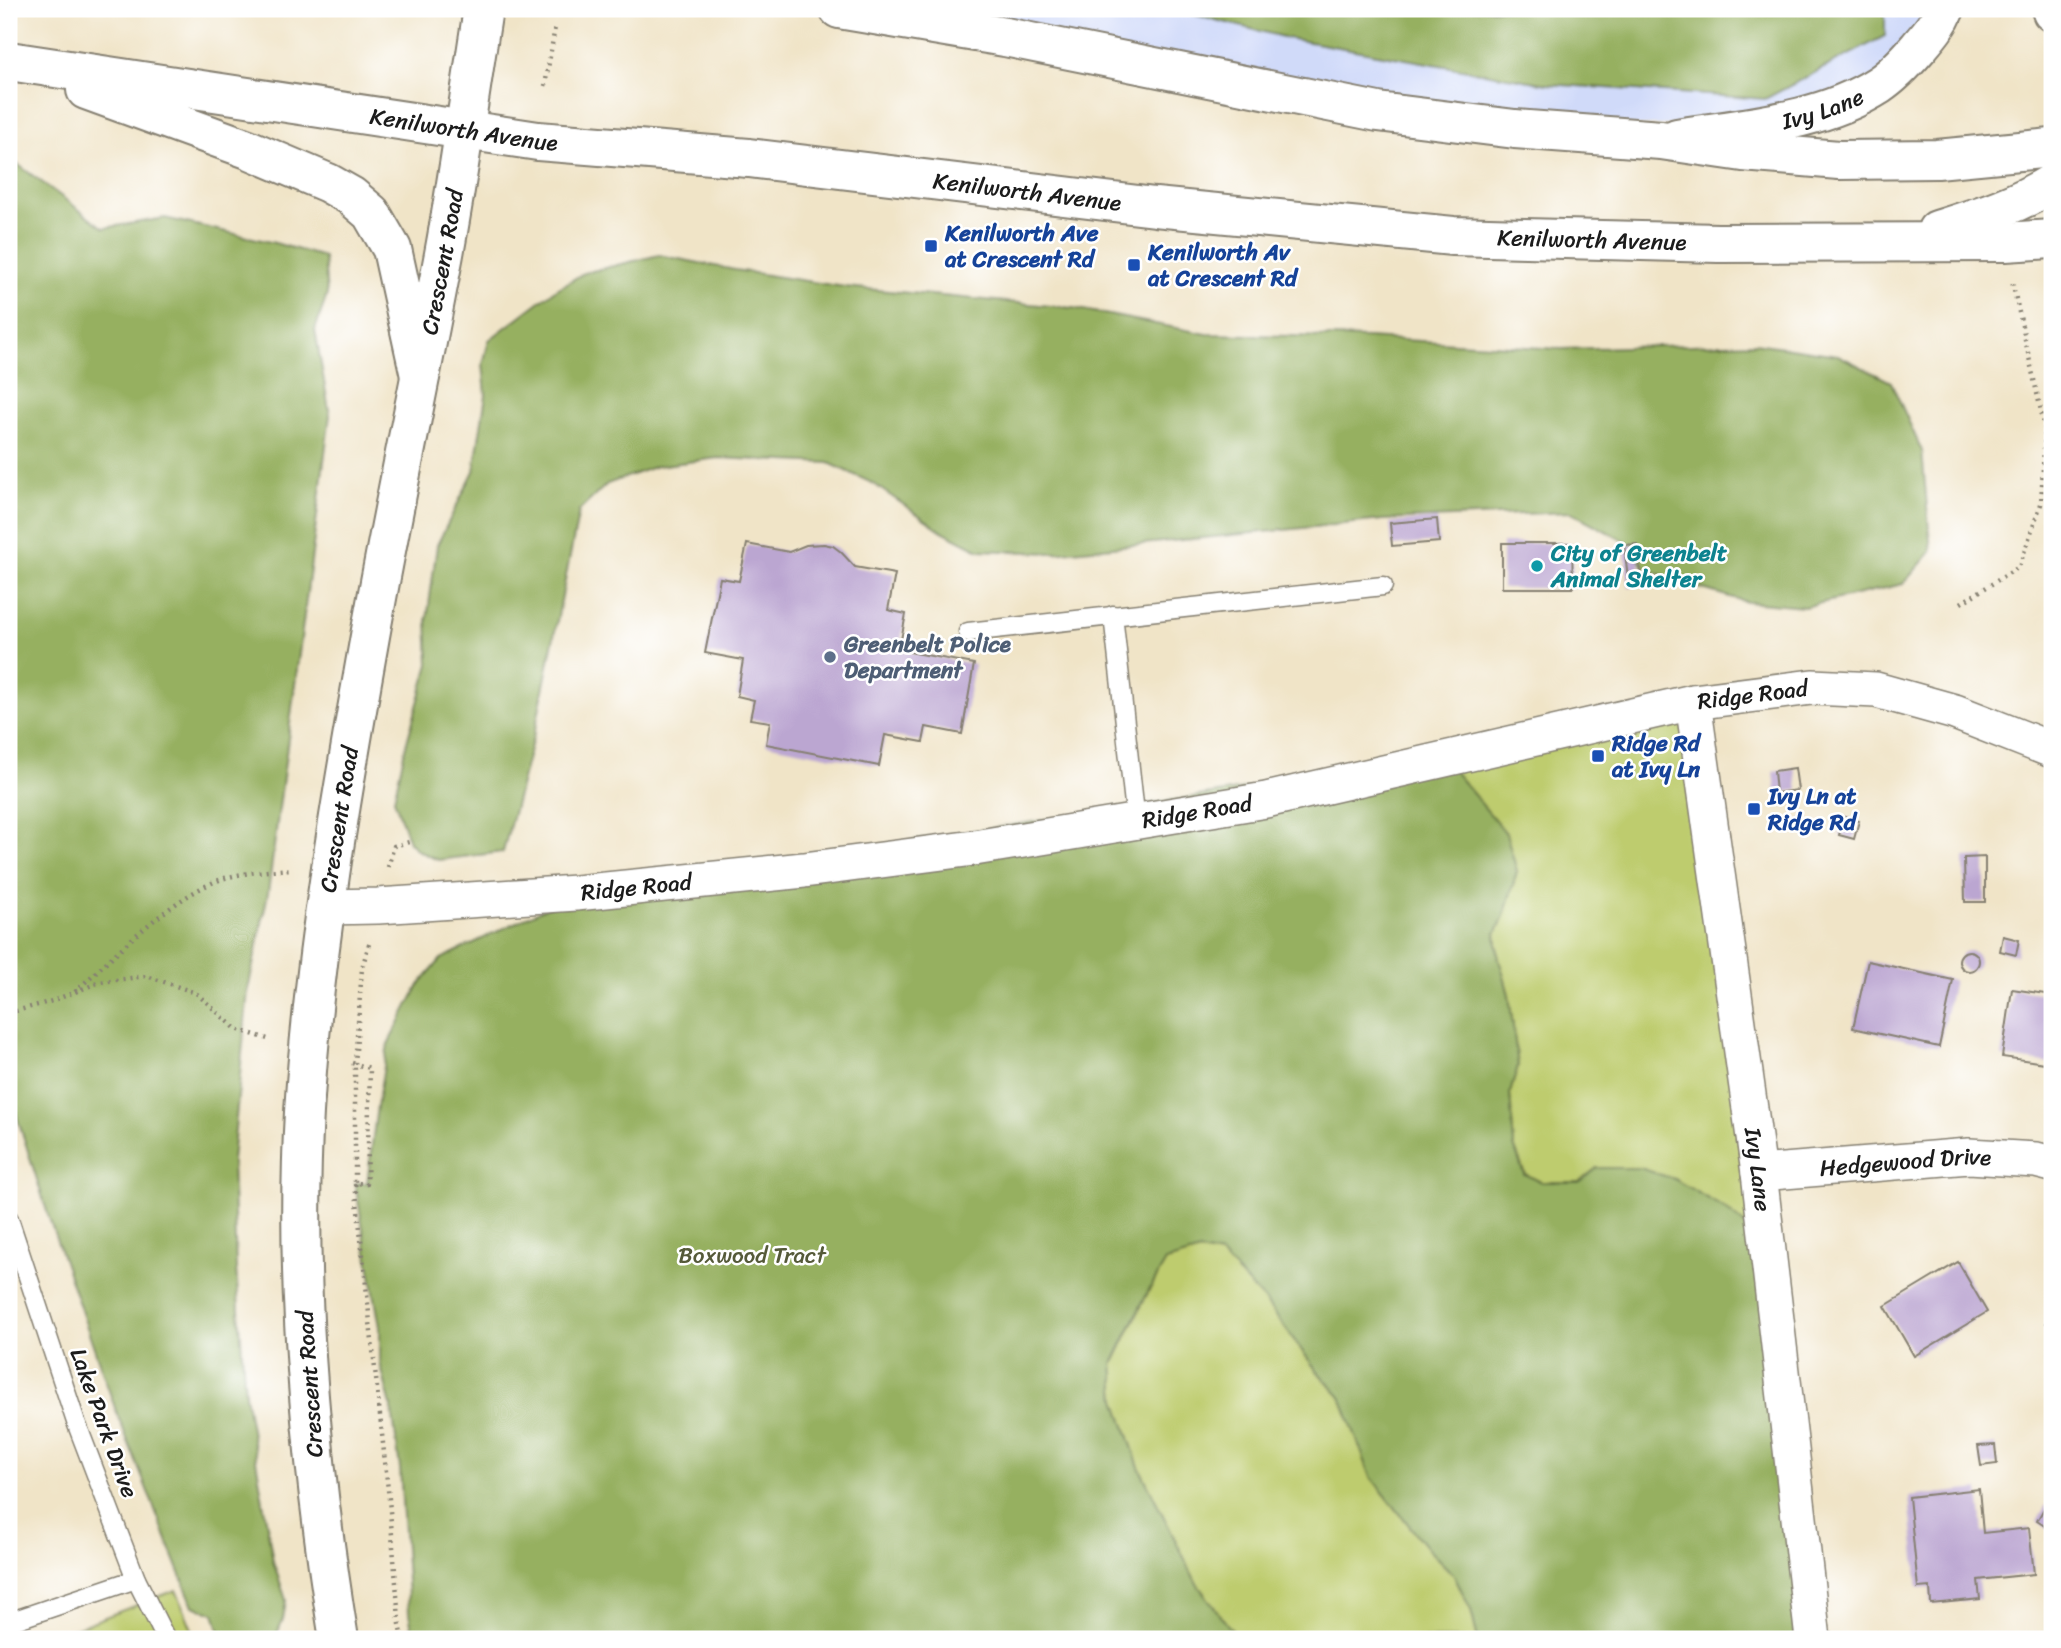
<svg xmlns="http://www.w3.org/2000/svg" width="2061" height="1648" viewBox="0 0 2061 1648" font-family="Sriracha,sans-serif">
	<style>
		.built { fill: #d0daf9 }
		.green { fill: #becc6e; stroke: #6d7445; stroke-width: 2 }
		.forest { fill: #96b061; stroke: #59663e; stroke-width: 2 }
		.building { fill: #bba6d1 }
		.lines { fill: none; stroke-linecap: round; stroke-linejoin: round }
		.service-casing { stroke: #868072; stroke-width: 21 }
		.minor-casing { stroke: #868072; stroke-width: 38 }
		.tertiary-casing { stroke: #868072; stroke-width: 42 }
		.primary-casing { stroke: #868072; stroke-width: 42 }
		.path { stroke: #868072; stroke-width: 4.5; stroke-dasharray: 2 5; stroke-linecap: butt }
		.service { stroke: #fff; stroke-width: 18 }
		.minor { stroke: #fff; stroke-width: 35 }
		.tertiary { stroke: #fff; stroke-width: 38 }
		.primary { stroke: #fff; stroke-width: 38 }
		.transit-dot { fill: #1a4fb4; stroke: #fff; stroke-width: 2.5 }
		.culture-dot { fill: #0f9aa8; stroke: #fff; stroke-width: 2.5 }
		.service-dot { fill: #5c6f8a; stroke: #fff; stroke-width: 2.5 }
		.labels { text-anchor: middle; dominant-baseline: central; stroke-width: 5; stroke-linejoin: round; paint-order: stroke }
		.street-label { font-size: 23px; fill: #1c1c1c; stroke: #fff }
		.transit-label { font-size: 23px; font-weight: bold; fill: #164399; stroke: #fff; text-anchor: start }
		.culture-label { font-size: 23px; font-weight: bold; fill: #0d838f; stroke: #fff; text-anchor: start }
		.service-label { font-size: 23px; font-weight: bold; fill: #4e5e75; stroke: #fff; text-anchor: start }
		.park-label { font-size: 23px; fill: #555a39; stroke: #fff }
	</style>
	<rect width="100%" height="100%" fill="#fff"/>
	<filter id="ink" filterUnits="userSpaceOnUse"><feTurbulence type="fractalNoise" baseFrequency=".0143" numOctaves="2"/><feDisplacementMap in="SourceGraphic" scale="14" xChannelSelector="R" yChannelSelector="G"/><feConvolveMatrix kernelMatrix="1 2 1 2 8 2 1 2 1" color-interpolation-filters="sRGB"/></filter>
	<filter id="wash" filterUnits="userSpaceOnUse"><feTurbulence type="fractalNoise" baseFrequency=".00686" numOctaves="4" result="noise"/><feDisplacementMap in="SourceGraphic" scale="28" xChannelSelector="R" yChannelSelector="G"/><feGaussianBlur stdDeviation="1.57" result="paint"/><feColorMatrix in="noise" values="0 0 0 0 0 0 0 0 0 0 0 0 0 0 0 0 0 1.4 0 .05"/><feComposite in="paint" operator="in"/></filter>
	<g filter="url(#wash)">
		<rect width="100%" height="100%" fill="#f0e4c7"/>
		<path class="built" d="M881,9H1945L1905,64L1778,122L1515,129Z"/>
		<g class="green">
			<path d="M1693,702L1767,1242L1597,1168L1579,1182H1541L1525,1174L1514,1146L1510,1093L1518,1066L1509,995L1498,955L1496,933L1504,916L1517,871L1443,758Z"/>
			<path d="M1200,1251L1221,1255L1265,1301L1318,1372L1341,1397L1371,1477L1428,1549L1454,1575L1471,1610L1478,1639H1235L1232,1631L1197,1584L1139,1467L1116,1400L1113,1365L1145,1298L1166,1261Z"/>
			<path d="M176,1590L196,1639H47Z"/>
		</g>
		<g class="forest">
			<path d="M1172,9H1885V36L1765,99L1547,84L1287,38Z"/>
			<path d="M9,158L104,228L165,218L275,243L324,257L327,295L315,330L330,415L268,893L248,990L232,1161L236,1267L245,1394L273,1561L286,1600L283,1619L275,1639H222L214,1613L193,1606L116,1411L49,1218L9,1091Z"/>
			<path d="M659,255L735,270L845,287L1073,308L1207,334L1367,338L1561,349L1755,343L1838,355L1891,382L1922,451L1931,552L1903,584L1804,607L1747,602L1675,581L1645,568L1628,543L1571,512L1383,520L1052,553L979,550L942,531L872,483L829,463L718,458L657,466L607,484L579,511L536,726L503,852L438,860L427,855L417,850L409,842L394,799L405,749L429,664L427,620L437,545L474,471L486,395L483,364L489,340L552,292L584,273Z"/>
			<path d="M1443,758L1506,833L1517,871L1504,916L1496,934L1498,955L1509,995L1518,1066L1510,1093L1514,1146L1524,1174L1541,1182H1579L1597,1168H1640L1674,1179L1724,1208L1767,1242L1813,1639H1478L1471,1610L1454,1575L1428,1549L1371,1477L1341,1397L1318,1372L1265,1301L1221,1255L1200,1251L1166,1261L1145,1297L1113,1364L1116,1400L1139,1467L1197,1584L1232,1631L1235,1639H414L409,1613L400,1468L392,1410L380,1363V1327L355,1183H367L377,1106L388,1044L419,985L441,959L576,893Z"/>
		</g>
		<g id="blocks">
			<g class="building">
				<path d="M1437,519L1439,542L1392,546L1390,523Z"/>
				<path d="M1502,543H1572L1573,588H1502Z"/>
				<path d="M747,544L789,552L806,545L824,544L833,546L841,552L855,567L895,574L888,610L906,614L899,650L974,664L962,734L926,727L923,742L885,735L879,766L766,744L770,722L750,719L754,700L737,696L743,660L705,653L720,578L739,581Z"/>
				<path d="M1637,544L1642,586L1629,587L1624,545Z"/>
				<path d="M1795,768L1798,790L1776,793L1774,771Z"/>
				<path d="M1844,817L1859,821L1854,839L1839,835Z"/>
				<path d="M1985,857V902H1965L1964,858Z"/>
				<path d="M2003,936L2019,940L2016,955L2000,951Z"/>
				<circle cx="1969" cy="961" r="10"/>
				<path d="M1868,961L1953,980L1939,1047L1853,1028Z"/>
				<path d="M2012,989L2052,995V1064L2002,1057Z"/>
				<path d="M1958,1262L1987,1312L1914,1356L1885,1306Z"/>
				<path d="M2052,1302V1325L2046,1323Z"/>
				<path d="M1995,1445L1997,1464L1981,1466L1978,1446Z"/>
				<path d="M1979,1489L1983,1533L2029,1528L2034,1574L1978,1580L1980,1599L1931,1604L1930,1587L1918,1588L1909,1497Z"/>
				<path d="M2046,1505L2052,1509V1531L2037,1521Z"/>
			</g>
		</g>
	</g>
	<g filter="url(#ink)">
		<use href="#blocks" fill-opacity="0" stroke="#868072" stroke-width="2"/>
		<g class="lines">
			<defs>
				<g id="service">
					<path d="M1113,615L1136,822"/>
					<path d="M968,632L1383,586"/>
					<path d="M9,1219L76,1422L136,1579L166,1639"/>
					<path d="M9,1622L136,1579"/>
				</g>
				<g id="minor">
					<path id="s1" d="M1693,702L1759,1173L1813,1639"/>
					<path id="s2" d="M325,907L378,906L576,893L804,870L974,848L1266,800L1693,702L1812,687L1876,690L1955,712L2052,750"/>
					<path id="s3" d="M1759,1173L1969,1156L2036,1160L2052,1164"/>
				</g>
				<g id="tertiary">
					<path d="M2051,9L2052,12"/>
					<path id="s4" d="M1677,138C1744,127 1820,123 1879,85C1894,75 1906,62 1918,48C1929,35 1939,24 1945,9"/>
					<path id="s5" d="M339,1639C311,1466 294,1287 304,1112C314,952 342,793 370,636C393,508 420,382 444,254C459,173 470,91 483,9"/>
				</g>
				<g id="primary">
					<path d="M839,9L1005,37L1378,112L1515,129L1661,140L1743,152L1839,160L1937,159L2052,148"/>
					<path id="s6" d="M9,61L538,141L749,158L1155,207L1453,236L1718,243L2005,242L2052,239"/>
					<path d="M86,90L248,149L328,183L351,196L371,213L392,249L420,376"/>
					<path d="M1937,230C1978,217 2015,206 2052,183"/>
				</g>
			</defs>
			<use href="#service" class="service-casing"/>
			<use href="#minor" class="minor-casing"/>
			<use href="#tertiary" class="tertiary-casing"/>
			<use href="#primary" class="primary-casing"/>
			<g class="path">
				<path d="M545,86L555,27"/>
				<path d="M1961,603L2019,567L2041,504L2045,429L2012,281"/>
				<path d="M388,867L394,846L409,842"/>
				<path d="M369,944L362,968L355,1064L370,1068L367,1184L355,1183L389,1499L399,1619L403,1639"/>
				<path d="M75,992C114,955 174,894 225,878C246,872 269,871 290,869"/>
				<path d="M9,1013L52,1001L100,982L147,976L196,993L236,1029L271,1040"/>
				<path d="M352,1063L355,1064V1183"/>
			</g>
			<use href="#service" class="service"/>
			<use href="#minor" class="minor"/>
			<use href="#tertiary" class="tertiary"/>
			<use href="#primary" class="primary"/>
		</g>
	</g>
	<g class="transit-dot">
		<rect x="924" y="239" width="14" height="14" rx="3.5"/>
		<rect x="1127" y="258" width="14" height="14" rx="3.5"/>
		<rect x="1591" y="749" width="14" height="14" rx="3.5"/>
		<rect x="1747" y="802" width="14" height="14" rx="3.5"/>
	</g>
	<circle class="culture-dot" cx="1537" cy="566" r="7"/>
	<circle class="service-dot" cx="830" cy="657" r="7"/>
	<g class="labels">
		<g class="street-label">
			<text stroke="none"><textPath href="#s4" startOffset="149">Ivy Lane</textPath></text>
			<text stroke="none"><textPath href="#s6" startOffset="460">Kenilworth Avenue</textPath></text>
			<text stroke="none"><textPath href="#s6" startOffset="1027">Kenilworth Avenue</textPath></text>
			<text stroke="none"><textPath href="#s6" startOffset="1594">Kenilworth Avenue</textPath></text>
			<text stroke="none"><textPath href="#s5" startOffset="1391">Crescent Road</textPath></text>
			<text stroke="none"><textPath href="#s2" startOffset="1446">Ridge Road</textPath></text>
			<text stroke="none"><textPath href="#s2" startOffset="878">Ridge Road</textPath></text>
			<text stroke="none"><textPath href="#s5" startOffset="824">Crescent Road</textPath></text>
			<text stroke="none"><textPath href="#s2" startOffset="312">Ridge Road</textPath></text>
			<text stroke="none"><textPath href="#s3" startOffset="147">Hedgewood Drive</textPath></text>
			<text stroke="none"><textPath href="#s1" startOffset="472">Ivy Lane</textPath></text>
			<text transform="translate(310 1384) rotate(-94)">Crescent Road</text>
			<text transform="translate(104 1423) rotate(70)">Lake Park Drive</text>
		</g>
		<g class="transit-label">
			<text x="945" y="233">Kenilworth Ave<tspan x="945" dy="26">at Crescent Rd</tspan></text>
			<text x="1148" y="252">Kenilworth Av<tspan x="1148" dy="26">at Crescent Rd</tspan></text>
			<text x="1612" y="743">Ridge Rd<tspan x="1612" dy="26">at Ivy Ln</tspan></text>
			<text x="1768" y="796">Ivy Ln at<tspan x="1768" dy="26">Ridge Rd</tspan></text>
		</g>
		<g class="culture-label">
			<text x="1551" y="553">City of Greenbelt<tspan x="1551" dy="26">Animal Shelter</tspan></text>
		</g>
		<g class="service-label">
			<text x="844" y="644">Greenbelt Police<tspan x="844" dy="26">Department</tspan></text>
		</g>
		<g class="park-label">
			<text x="752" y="1255">Boxwood Tract</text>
		</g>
	</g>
	<rect width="2061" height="1648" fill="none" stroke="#fff" stroke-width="35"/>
</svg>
